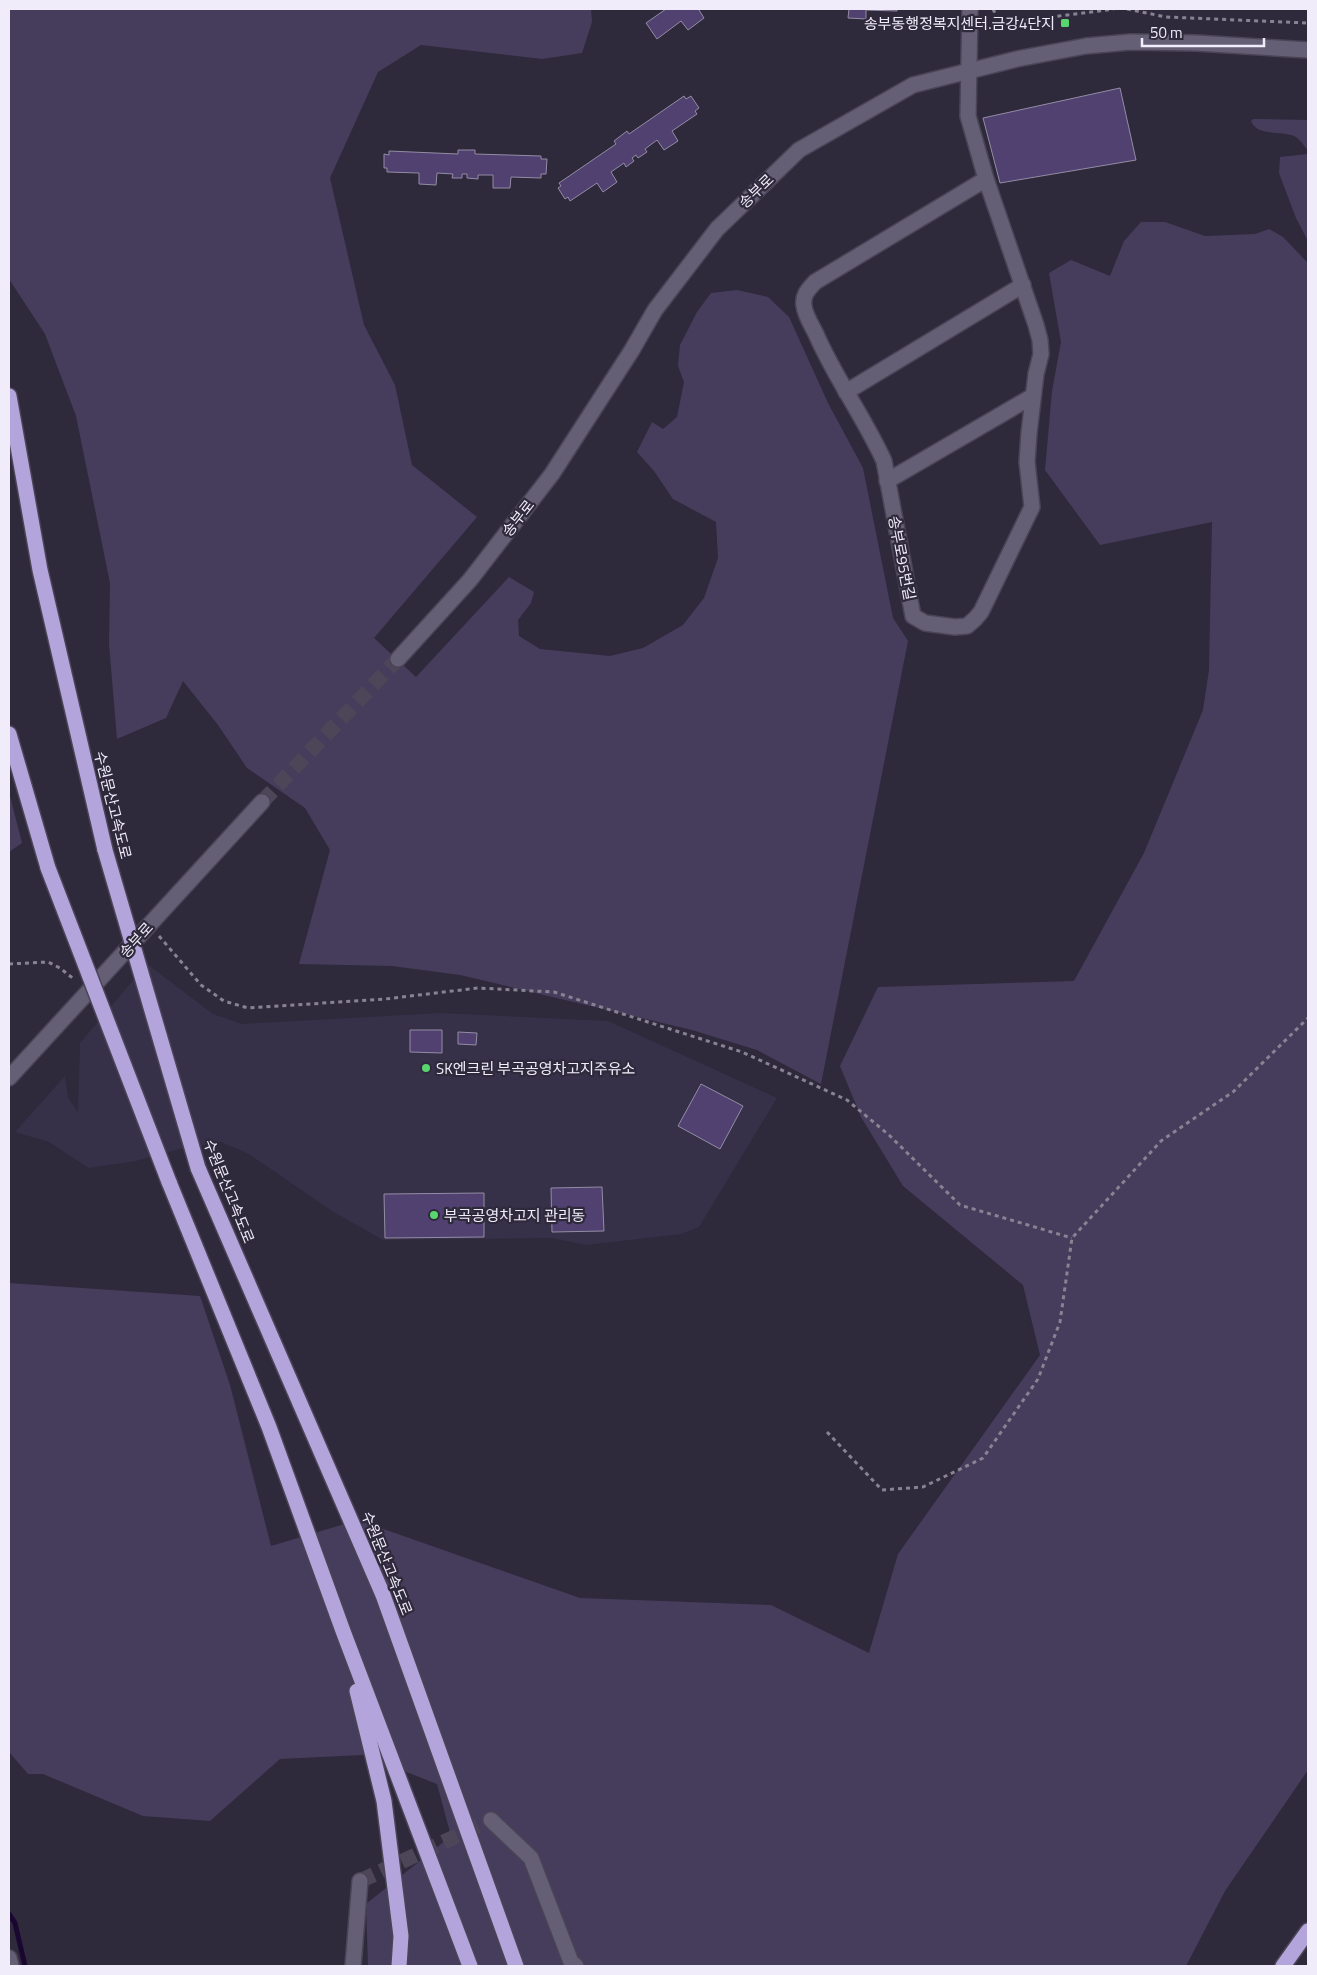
<svg xmlns="http://www.w3.org/2000/svg" width="1317" height="1975" viewBox="0 0 1317 1975" font-family="'Titillium Web','Noto Sans KR',sans-serif">
	<style>
		.built { fill: #373049 }
		.green { fill: #463d5c }
		.lines { fill: none; stroke-linecap: round; stroke-linejoin: round }
		.stream { stroke: #190732; stroke-width: 5 }
		.building { fill: #504171; stroke: #938da4 }
		.minor-tunnel { stroke: #4c4658; stroke-width: 15; stroke-dasharray: 15 8; stroke-linecap: butt }
		.minor-casing { stroke: #4a4456; stroke-width: 18 }
		.highway-casing { stroke: #4a4456; stroke-width: 18 }
		.path { stroke: #888393; stroke-width: 3; stroke-dasharray: 4 4; stroke-linecap: butt }
		.minor { stroke: #655f76; stroke-width: 15 }
		.highway { stroke: #b3a4db; stroke-width: 15 }
		.highway-bridge-casing { stroke: #4a4456; stroke-width: 18; stroke-linecap: butt }
		.highway-bridge { stroke: #b3a4db; stroke-width: 15 }
		.poi-dot { fill: #59d56f; stroke: #2f293c; stroke-width: 2 }
		.labels { text-anchor: middle; dominant-baseline: central; stroke-width: 4.5; stroke-linejoin: round; paint-order: stroke }
		.poi-label { font-size: 15px; fill: #f0ecf9; stroke: #2f293c; text-anchor: start }
		.street-label { font-size: 15px; fill: #f0ecf9; stroke: #2f293c }
	</style>
	<rect width="100%" height="100%" fill="#2f293c"/>
	<path class="built" d="M147,964L213,1014L242,1024L441,1013L608,1021L777,1098L699,1227L681,1234L586,1245L552,1238L383,1240L332,1211L249,1154L221,1142L180,1149L136,1161L89,1168L49,1142L15,1132L65,1076L68,1098L78,1112L80,1043Z"/>
	<g class="green">
		<path d="M9,9H591L592,22L582,53L542,59L421,45L378,72L330,178L364,325L395,385L412,465L477,517L374,638L416,677L509,577L534,592L531,603L518,620L519,636L540,649L610,656L643,648L683,625L704,598L718,558L716,522L673,499L654,471L637,452L652,422L663,429L677,417L684,382L678,366L680,345L697,312L711,293L737,290L768,297L789,317L828,403L863,468L893,618L908,641L821,1084L757,1050L692,1030L460,975L392,966L299,964L330,850L305,808L247,768L218,725L183,681L166,718L117,739L109,644L110,583L76,416L45,334L9,279Z"/>
		<path d="M1253,119L1308,120V150C1304,146 1299,138 1294,136C1281,131 1256,136 1251,121Z"/>
		<path d="M1308,154V241L1296,218L1279,173L1280,157Z"/>
		<path d="M1141,222H1165L1205,236L1255,234L1269,229L1283,237L1307,262L1308,259V1770L1225,1891L1186,1966H368L366,1904L451,1836L437,1784L363,1755L280,1759L210,1821L143,1816L43,1774H28L9,1752V1283L200,1296L230,1385L271,1546L358,1520L580,1598L771,1605L869,1653L898,1554L1040,1355L1023,1285L903,1186L861,1117L840,1066L878,987L1074,981L1144,853L1203,710L1209,670L1212,522L1100,545L1045,470L1052,391L1061,342L1049,273L1071,260L1110,276L1124,241Z"/>
		<path d="M9,792L22,843L9,852Z"/>
	</g>
	<g class="lines">
		<path class="stream" d="M9,1914L15,1923L25,1966"/>
	</g>
	<g class="building">
		<path d="M666,9H700L699,10L704,18L688,30L681,21L657,39L646,23Z"/>
		<path d="M849,9H897V11L866,10V19L848,18Z"/>
		<path d="M1120,88L1136,160L1000,183L983,118Z"/>
		<path d="M684,96L686,99L691,96L699,108L695,111L697,114L672,131L678,141L664,150L657,140L645,149L647,152L638,158L636,155L632,158L634,161L626,167L624,163L611,172L617,182L603,192L597,183L570,201L568,197L565,199L558,188L561,186L559,183L616,144L614,141L627,131L629,134Z"/>
		<path d="M458,150H475V154L541,156V159H547L546,174H541V178L511,177L510,188H493V175H478V179L467,178V174H462V178H452L453,174L437,173L436,185L419,184V173L387,172V168H384V154L389,155V151L458,154Z"/>
		<path d="M410,1030H442V1053L410,1052Z"/>
		<path d="M458,1032L477,1033L476,1045L458,1044Z"/>
		<path d="M701,1084L743,1106L720,1149L678,1126Z"/>
		<path d="M602,1187L604,1231L552,1232L551,1188Z"/>
		<path d="M484,1193V1237L385,1238L384,1194Z"/>
	</g>
	<g class="lines">
		<g class="minor-tunnel">
			<path d="M262,802L398,659"/>
			<path d="M360,1881L491,1820"/>
		</g>
		<defs>
			<g id="minor">
				<path d="M970,9L968,116L986,179L1036,325L1040,340L1041,354L1036,374L1029,433L1027,462L1032,507L981,612L975,619L967,626L955,627L925,623L913,616L884,461C864,417 835,378 816,334C812,326 805,315 804,306C802,295 809,289 815,282L986,179"/>
				<path d="M846,392L1023,285"/>
				<path d="M887,481L1033,396"/>
				<path d="M398,659L470,580L552,474L632,350L655,310L717,229L799,150L913,85L1017,59L1086,46L1130,42L1196,43L1308,50"/>
				<path d="M9,1078L262,802"/>
				<path d="M491,1820L531,1858L571,1962L576,1966"/>
				<path d="M9,1958L11,1966"/>
				<path d="M353,1966L360,1881"/>
			</g>
			<g id="highway">
				<path d="M9,396L40,570L105,850"/>
				<path d="M9,734L48,868"/>
				<path d="M198,1168L383,1595L516,1966"/>
				<path d="M169,1182L269,1427L343,1631L470,1966"/>
				<path d="M357,1691L384,1801L401,1936L399,1966"/>
				<path d="M1283,1966L1308,1931"/>
			</g>
		</defs>
		<use href="#minor" class="minor-casing"/>
		<use href="#highway" class="highway-casing"/>
		<g class="path">
			<path d="M993,9L998,19L1006,23L1114,9"/>
			<path d="M1127,9L1166,17L1308,23"/>
			<path d="M159,936L201,985L224,1001L248,1008L385,999L478,988L554,992L742,1052L847,1100L889,1135L960,1205L1072,1238"/>
			<path d="M9,964L48,962L60,968L75,980"/>
			<path d="M827,1432L882,1490L923,1487L983,1458L1038,1379L1060,1322L1072,1238L1161,1141L1233,1092L1308,1018"/>
		</g>
		<use href="#minor" class="minor"/>
		<use href="#highway" class="highway"/>
		<defs>
			<g id="highway-bridge">
				<path d="M105,850L198,1168"/>
				<path d="M48,868L169,1182"/>
			</g>
		</defs>
		<use href="#highway-bridge" class="highway-bridge-casing"/>
		<use href="#highway-bridge" class="highway-bridge"/>
	</g>
	<g class="poi-dot">
		<rect x="1060" y="18" width="10" height="10" rx="2.5"/>
		<circle cx="426" cy="1068" r="5"/>
		<circle cx="434" cy="1215" r="5"/>
	</g>
	<g class="labels">
		<g class="poi-label">
			<text x="1055" y="23" text-anchor="end">송부동행정복지센터.금강4단지</text>
			<text x="436" y="1068">SK엔크린 부곡공영차고지주유소</text>
			<text x="444" y="1215">부곡공영차고지 관리동</text>
		</g>
		<g class="street-label">
			<text transform="translate(756 191) rotate(-44)">송부로</text>
			<text transform="translate(518 518) rotate(-52)">송부로</text>
			<text transform="translate(902 558) rotate(79)">송부로95번길</text>
			<text transform="translate(113 805) rotate(76)">수원문산고속도로</text>
			<text transform="translate(136 940) rotate(-48)">송부로</text>
			<text transform="translate(229 1191) rotate(68)">수원문산고속도로</text>
			<text transform="translate(387 1563) rotate(68)">수원문산고속도로</text>
		</g>
	</g>
	<rect width="1317" height="1975" fill="none" stroke="#f0ecf9" stroke-width="20"/>
	<path d="M1142 38v8h122v-8" fill="none" stroke="#f0ecf9" stroke-width="2.5"/>
	<text x="1150" y="38" font-size="15" fill="#f0ecf9" stroke="#2f293c" stroke-width="4" paint-order="stroke">50 m</text>
</svg>
